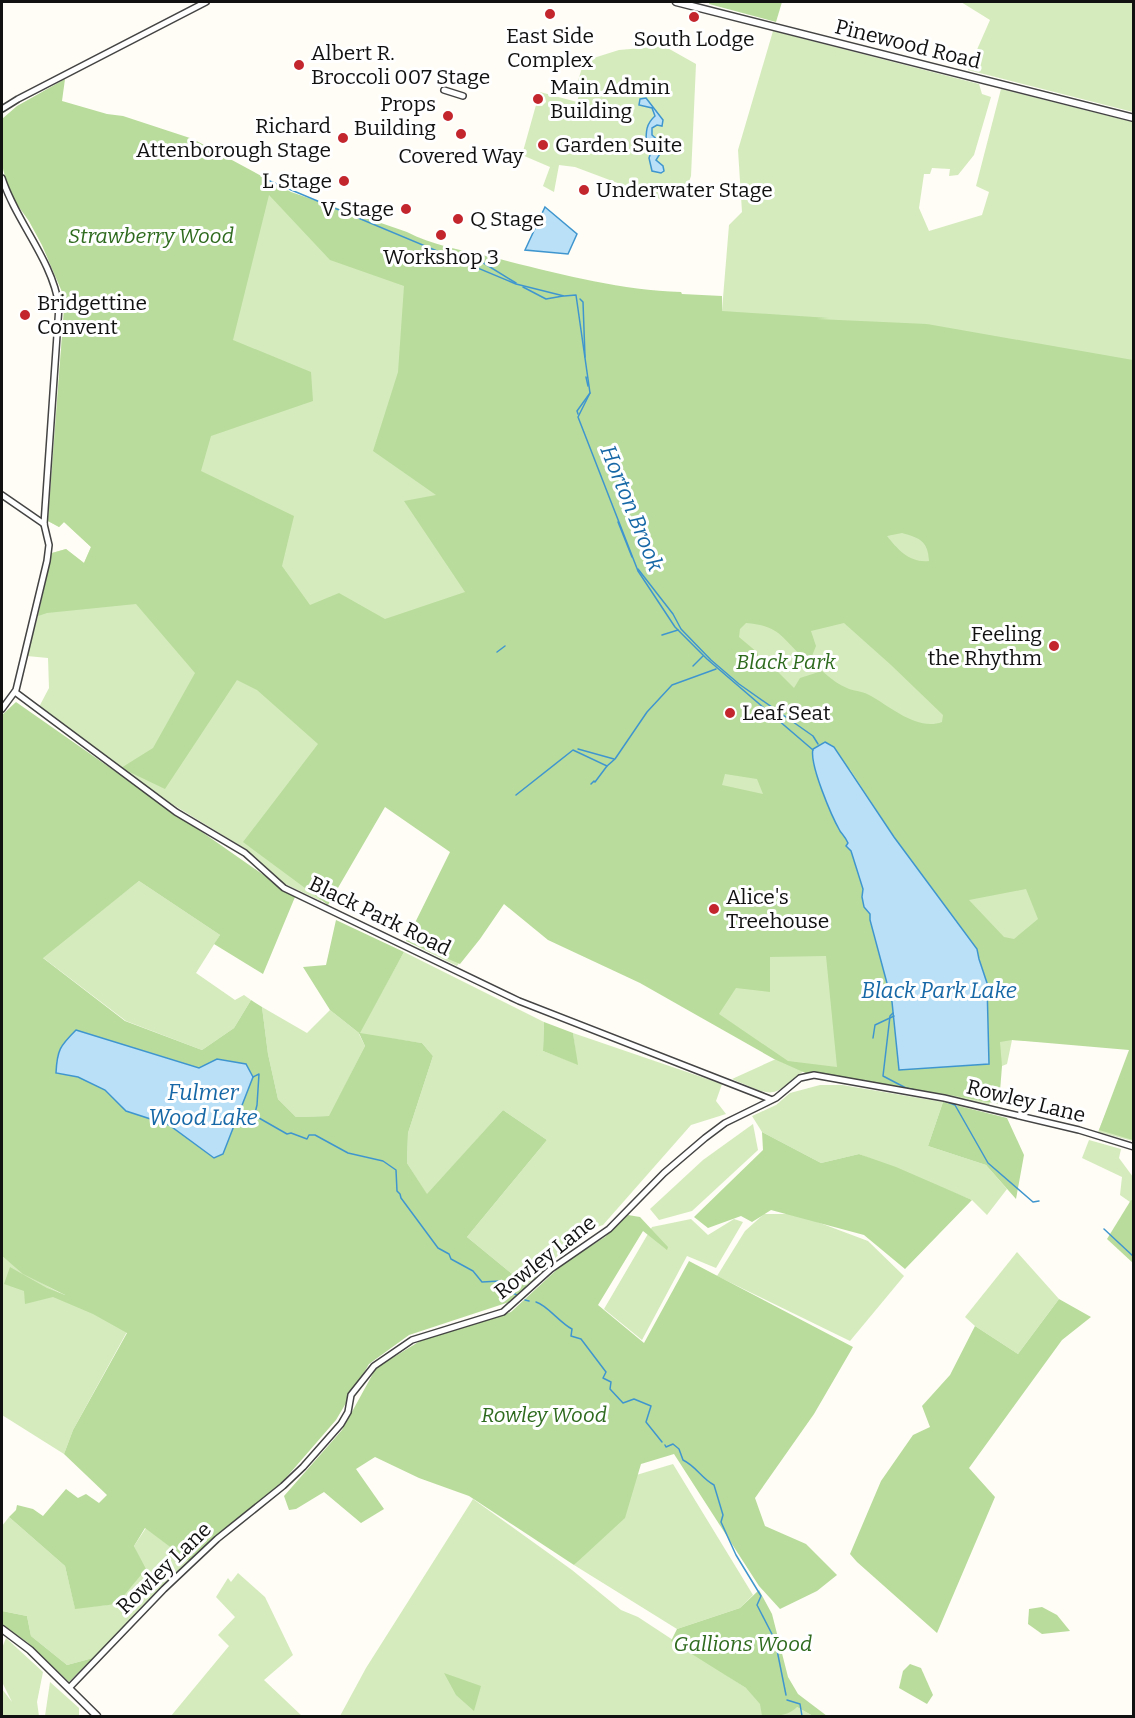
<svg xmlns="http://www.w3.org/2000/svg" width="1135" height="1718" viewBox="0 0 1135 1718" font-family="Bitter,serif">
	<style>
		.green { fill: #d5ebbd }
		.forest { fill: #b9dc9c; fill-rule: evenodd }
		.water { fill: #b9e0f7; stroke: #3f96cf; stroke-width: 1.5 }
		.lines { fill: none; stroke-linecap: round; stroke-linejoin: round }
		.stream { stroke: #3f96cf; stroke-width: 1.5 }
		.minor-casing { stroke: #444; stroke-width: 8 }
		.tertiary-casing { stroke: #444; stroke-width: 9 }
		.minor { stroke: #fff; stroke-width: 5 }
		.tertiary { stroke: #fff; stroke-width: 6 }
		.poi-dot { fill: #c4262e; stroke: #fff; stroke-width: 2 }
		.labels { text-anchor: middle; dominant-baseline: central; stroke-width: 6; stroke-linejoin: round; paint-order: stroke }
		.poi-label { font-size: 21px; fill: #111; stroke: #fff; text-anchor: start }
		.street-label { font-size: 21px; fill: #111; stroke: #fff }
		.park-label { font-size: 21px; font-style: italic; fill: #2f6b1f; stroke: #fff }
		.water-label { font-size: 22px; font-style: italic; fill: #1768a6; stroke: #fff }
	</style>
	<rect width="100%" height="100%" fill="#fffdf5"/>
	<g class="green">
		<path d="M961,2H1133V112L968,70L990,20Z"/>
		<path d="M773,31L979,84L982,94L991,97L974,155L958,175L949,176L950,169L932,168L930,174H924L919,208L929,231L982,215L989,192L976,186L1001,89L1133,122V1141L1098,1132L1133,1047L1012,1040L1007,1064L1002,1066L1001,1063L989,1105L956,1099L919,1089L807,1068C770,1099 776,1098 732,1079L776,1059L504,894L457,966L410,943L459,852L383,798L321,901L285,884L244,848L162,798L39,707L49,688L48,658L27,656L41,605L52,553L66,549L84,563L91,547L64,522L59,527L48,521L64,310L63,294L42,245L29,221L9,193L2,164V125L290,193L431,248L722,310L729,225L742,212L738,150Z"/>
		<path d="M664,46L696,64L691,176L684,196L663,200L575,167L559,165L554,192L543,186L550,167L522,155L536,105L542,106L546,102L545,97L539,95L540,92L577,102L580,91L571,88L573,80L578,81L584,61L619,50Z"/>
		<path d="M139,881L220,935L196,973L235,1000L244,995L251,1000L234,1028L202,1050L126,1021L42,957Z"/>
		<path d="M404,952L544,1022L543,1051L577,1064L573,1033L722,1084L716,1101L726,1114L691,1125L603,1225L579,1233L528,1287L467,1237L547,1140L503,1110L427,1195L407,1163L408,1133L433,1056L422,1043L359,1034L365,1046L330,1116L296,1117L278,1099L268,1054L262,1007L307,1033L330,1010L359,1033Z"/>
		<path d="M820,1085H842L943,1102L928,1146L986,1165L1007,1189L987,1215L972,1200L859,1154L821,1163L762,1132L752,1116L776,1105L790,1093Z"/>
		<path d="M753,1124L758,1150L692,1211L659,1220L650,1209L703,1160Z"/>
		<path d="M1089,1140L1121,1149L1119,1158L1133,1177V1201L1130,1202L1120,1195L1122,1177L1082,1158Z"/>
		<path d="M764,1214H796L868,1241L904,1276L850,1341L717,1276L745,1231Z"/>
		<path d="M691,1219L708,1235L734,1219L743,1222L716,1268L687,1256L642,1340L604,1309L652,1227Z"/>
		<path d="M1017,1252L1059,1299L1018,1354L975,1326L965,1317Z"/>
		<path d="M2,1256C39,1288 87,1303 129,1328L73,1430L64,1454L2,1415Z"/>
		<path d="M673,1464L753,1595L740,1608L677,1629L574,1565L622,1513L633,1476Z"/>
		<path d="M473,1499L572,1570L621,1610L638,1617L746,1688L797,1707L813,1716H340L366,1668Z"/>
		<path d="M9,1517L65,1566L75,1608L117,1604L145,1569L134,1546L146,1528L190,1562L93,1658L67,1665L31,1636L27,1616L2,1611V1526Z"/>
		<path d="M238,1573L265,1597L293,1655L264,1680L302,1716H171L229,1646L218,1635L235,1617L216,1597L228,1578L231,1582Z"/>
		<path d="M6,1638L43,1672L37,1702L39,1716H2V1689L12,1702L2,1682V1648Z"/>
		<path d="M50,1682L79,1708V1716H45Z"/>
	</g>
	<g class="forest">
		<path d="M710,2H782L776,22L709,4Z"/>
		<path d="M65,79L62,101L107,114L123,116L193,139L291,192L407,232C434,246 466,251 495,258C556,273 618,290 681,292L682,294L722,296V311L829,318L817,319L927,324L1133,360V1140L1099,1130L1129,1050L1012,1040L1000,1042L1002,1066L999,1104L939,1093L890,1089L810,1075L774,1059L640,983L548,940L504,904L480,939L460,964L406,941L450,852L385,807L328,905L243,842L318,744L257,690L237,680L165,789L121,768L153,748L195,673L136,604L47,613L38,616L52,553L66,549L84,563L91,547L64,522L59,527L48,521L64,310L63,294L42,245L29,221L9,193L2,164V119L17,106ZM269,195L330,260L404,286L398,372L373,451L436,495L404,501L465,592L385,619L339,593L310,605L282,566L294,516L201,471L211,436L313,401L311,372L233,340ZM902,533C920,538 928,541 929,561C910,563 898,550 887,536ZM746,623C781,626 781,638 805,659L812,656L816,646L811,631L844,623L891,665L943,715L942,722C918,731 892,708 871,696C865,692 856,691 849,689C839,685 830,678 822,671L800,678L794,688L769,663L758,659V653L739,637L740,629ZM850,769L894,837L977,949L979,959L987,983L899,1070L892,1002L870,920V914L864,907L862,897L863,889L848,843L841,833L815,771ZM725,774L757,779L763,794L722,785ZM1026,889L1038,919L1014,939L1004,937L969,900ZM826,956L837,1067L788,1061L719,1014L736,988L770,992V957Z"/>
		<path d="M16,702L295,897L263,974L214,944L220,935L139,881L43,958L125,1021L202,1050L234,1028L251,1000L262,1007L268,1054L278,1099L296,1117L329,1116L365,1046L359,1033L330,1010L303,967L326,965L336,920L404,952L360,1033L422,1043L433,1056L408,1133L407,1163L427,1194L503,1110L547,1140L467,1237L528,1287L515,1300L409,1335L369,1364L336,1420L278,1487L190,1562L145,1528L134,1546L146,1569L117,1604L75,1609L65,1566L9,1517L16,1510L17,1505L33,1509L43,1516L66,1489L78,1498L86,1494L99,1503L107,1495L64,1454L73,1430L127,1333L93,1314L53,1297L25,1304L24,1291L4,1284L10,1267L47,1288L65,1295L23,1274L2,1256V715Z"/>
		<path d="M544,1022L573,1033L578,1065L543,1051Z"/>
		<path d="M943,1102L1007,1118L1024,1155L1016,1199L986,1165L928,1146Z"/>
		<path d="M762,1132L821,1163L859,1154L896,1167L972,1200L905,1269L864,1235L771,1210L752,1222L741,1216L708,1228L694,1217L763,1150Z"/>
		<path d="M1131,1200L1134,1201L1133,1263L1107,1239Z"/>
		<path d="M628,1215L640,1217L668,1247L667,1250L643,1231L598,1305L644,1343L689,1261L853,1347L814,1414L755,1498L765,1526L806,1544L837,1575L817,1591L780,1609L759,1586L674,1454L641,1464L625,1518L574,1565L469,1496L419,1478L375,1457L356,1469L384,1509L361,1523L324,1492L296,1509L289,1510L284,1496L342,1430L376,1368L425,1338L511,1312L564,1263L605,1237Z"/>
		<path d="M1059,1299L1091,1317L1062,1340L969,1468L995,1497L937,1633L857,1562L850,1554L881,1481L913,1435L930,1427L922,1406L950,1375L975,1326L1018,1354Z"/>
		<path d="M759,1590L772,1614L788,1677L798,1694L827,1716H813L797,1707C788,1716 775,1717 762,1716L760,1704L746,1688L671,1641L677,1629L740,1608Z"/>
		<path d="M1042,1607L1057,1615L1070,1631L1042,1634L1028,1624L1029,1609Z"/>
		<path d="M2,1611L27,1616L31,1636L67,1665L93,1658L69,1682L27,1642L2,1625Z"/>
		<path d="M910,1664L921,1668L933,1695L927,1704L899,1688L903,1671Z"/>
		<path d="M444,1673L481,1686L474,1711L456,1695Z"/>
	</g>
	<g class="water">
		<path d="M646,98L663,120L662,126L657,125L652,128V135L662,144L663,149L656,160L663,166L664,171L661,173L652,171L649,158L652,149L646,144C646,131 646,124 655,116L652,108L639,105L640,99Z"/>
		<path d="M545,207L577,234L568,254L525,250Z"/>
		<path d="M825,742L834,747L894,837L977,949L979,959L987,983L989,1064L899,1070L892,1002L870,920V914L864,907L862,897L863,889L851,851L846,846L848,843C846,838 843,835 840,831C832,817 809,764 813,749Z"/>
		<path d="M76,1030L199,1068L217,1059L246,1064L253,1077L223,1154L214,1158L169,1125L126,1111L105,1090L78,1077L56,1073C57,1050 60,1046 76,1030Z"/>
	</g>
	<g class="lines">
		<g class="stream">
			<path d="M265,179L516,284L564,296L576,295L590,393L578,417L638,571L675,627L707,659L813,750"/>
			<path d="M455,255L477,259L516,283"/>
			<path d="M523,287L546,299L563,296"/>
			<path d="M580,299L583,302L585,357"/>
			<path d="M586,377L588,386"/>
			<path d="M578,414L577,411L590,393"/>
			<path d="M618,522L632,557"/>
			<path d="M638,569L673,614L681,629L711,660L739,684L813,736L818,744"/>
			<path d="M662,635L678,630"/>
			<path d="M497,652L505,646"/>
			<path d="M693,666L703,656"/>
			<path d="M578,749L614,759"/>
			<path d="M591,784L594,781L595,782L607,766L615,759L647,712L672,685L716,669"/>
			<path d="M516,795L573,750L607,766"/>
			<path d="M893,1013L890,1016L883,1076L906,1088L915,1090"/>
			<path d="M873,1038L875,1025L894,1016"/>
			<path d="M253,1077L259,1074L257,1105L254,1117L259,1118L287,1134L291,1133L307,1139L309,1135H315L348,1153L383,1161L396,1170L397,1191L400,1194L401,1198L438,1248L449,1254L451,1259L473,1271L482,1282L500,1281L507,1286L506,1290L519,1296"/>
			<path d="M942,1100L955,1105L988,1163L1033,1202L1039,1201"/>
			<path d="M1104,1229L1134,1257"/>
			<path d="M525,1300L529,1301"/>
			<path d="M536,1302C547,1305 560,1323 572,1329L571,1336L581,1339L606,1372L603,1378L611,1382L610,1389L623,1403L634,1399L651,1406L646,1422L662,1442"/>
			<path d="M665,1445L666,1447L673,1444L679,1449L683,1460C697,1467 701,1478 714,1485L723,1515L721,1522L736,1555L761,1596L757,1605L775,1640L786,1695"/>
			<path d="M787,1700L800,1704L802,1716"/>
		</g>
		<defs>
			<g id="minor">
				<path d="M444,90L463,96"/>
				<path d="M2,109L18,99L206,2"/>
				<path d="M2,178C16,222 52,259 59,306L44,524L49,545L47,561L16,690L2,709"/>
				<path d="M2,495L44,524"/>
				<path d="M15,692L176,812L245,853L284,888L519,1001L770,1099"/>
				<path d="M69,1688L164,1589L217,1539L283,1486L303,1467L341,1424L348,1412L351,1395L374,1366L412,1340L503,1312L551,1269L609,1229L664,1173L705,1138L725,1123L776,1098L800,1078L814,1075L944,1098L1079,1130L1134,1147"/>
			</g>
			<g id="tertiary">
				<path d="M676,2L1134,118"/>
				<path d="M2,1629L30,1650L97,1716"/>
			</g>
		</defs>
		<use href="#minor" class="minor-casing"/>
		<use href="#tertiary" class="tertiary-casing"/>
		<use href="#minor" class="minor"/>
		<use href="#tertiary" class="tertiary"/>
	</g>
	<g class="poi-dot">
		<circle cx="550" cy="14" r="6"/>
		<circle cx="694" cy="17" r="6"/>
		<circle cx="299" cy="65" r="6"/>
		<circle cx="538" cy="99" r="6"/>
		<circle cx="448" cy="116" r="6"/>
		<circle cx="461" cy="134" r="6"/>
		<circle cx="343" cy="138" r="6"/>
		<circle cx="543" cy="145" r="6"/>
		<circle cx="344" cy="181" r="6"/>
		<circle cx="584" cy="190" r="6"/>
		<circle cx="406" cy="209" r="6"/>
		<circle cx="458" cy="219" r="6"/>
		<circle cx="441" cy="235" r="6"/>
		<circle cx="25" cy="315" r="6"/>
		<circle cx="1054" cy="646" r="6"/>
		<circle cx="730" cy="713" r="6"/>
		<circle cx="714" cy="909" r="6"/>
	</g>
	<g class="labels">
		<g class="poi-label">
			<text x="550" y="36" text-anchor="middle">East Side<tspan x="550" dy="24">Complex</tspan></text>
			<text x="694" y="39" text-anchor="middle">South Lodge</text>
			<text x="311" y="53">Albert R.<tspan x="311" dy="24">Broccoli 007 Stage</tspan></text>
			<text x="550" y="87">Main Admin<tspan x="550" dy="24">Building</tspan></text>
			<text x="436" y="104" text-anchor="end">Props<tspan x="436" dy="24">Building</tspan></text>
			<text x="331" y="126" text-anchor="end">Richard<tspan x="331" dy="24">Attenborough Stage</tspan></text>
			<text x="555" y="145">Garden Suite</text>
			<text x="461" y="156" text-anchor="middle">Covered Way</text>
			<text x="332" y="181" text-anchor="end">L Stage</text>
			<text x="596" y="190">Underwater Stage</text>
			<text x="394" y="209" text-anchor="end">V Stage</text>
			<text x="470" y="219">Q Stage</text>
			<text x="441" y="257" text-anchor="middle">Workshop 3</text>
			<text x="37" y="303">Bridgettine<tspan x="37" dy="24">Convent</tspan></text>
			<text x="1042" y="634" text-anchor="end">Feeling<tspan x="1042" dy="24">the Rhythm</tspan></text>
			<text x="742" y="713">Leaf Seat</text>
			<text x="726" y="897">Alice's<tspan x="726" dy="24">Treehouse</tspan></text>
		</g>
		<g class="street-label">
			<text transform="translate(908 44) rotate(14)">Pinewood Road</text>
			<text transform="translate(380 916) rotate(26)">Black Park Road</text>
			<text transform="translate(1026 1101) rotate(14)">Rowley Lane</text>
			<text transform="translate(545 1257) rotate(-38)">Rowley Lane</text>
			<text transform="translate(164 1568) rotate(-44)">Rowley Lane</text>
		</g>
		<g class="park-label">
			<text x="151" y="236">Strawberry Wood</text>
			<text x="786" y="662">Black Park</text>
			<text x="544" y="1415">Rowley Wood</text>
			<text x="743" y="1644">Gallions Wood</text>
		</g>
		<g class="water-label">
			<text transform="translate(632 508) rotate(68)">Horton Brook</text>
			<text x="939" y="990">Black Park Lake</text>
			<text x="203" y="1092">Fulmer<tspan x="203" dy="25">Wood Lake</tspan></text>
		</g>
	</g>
	<rect width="1135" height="1718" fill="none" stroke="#111111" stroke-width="6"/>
</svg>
